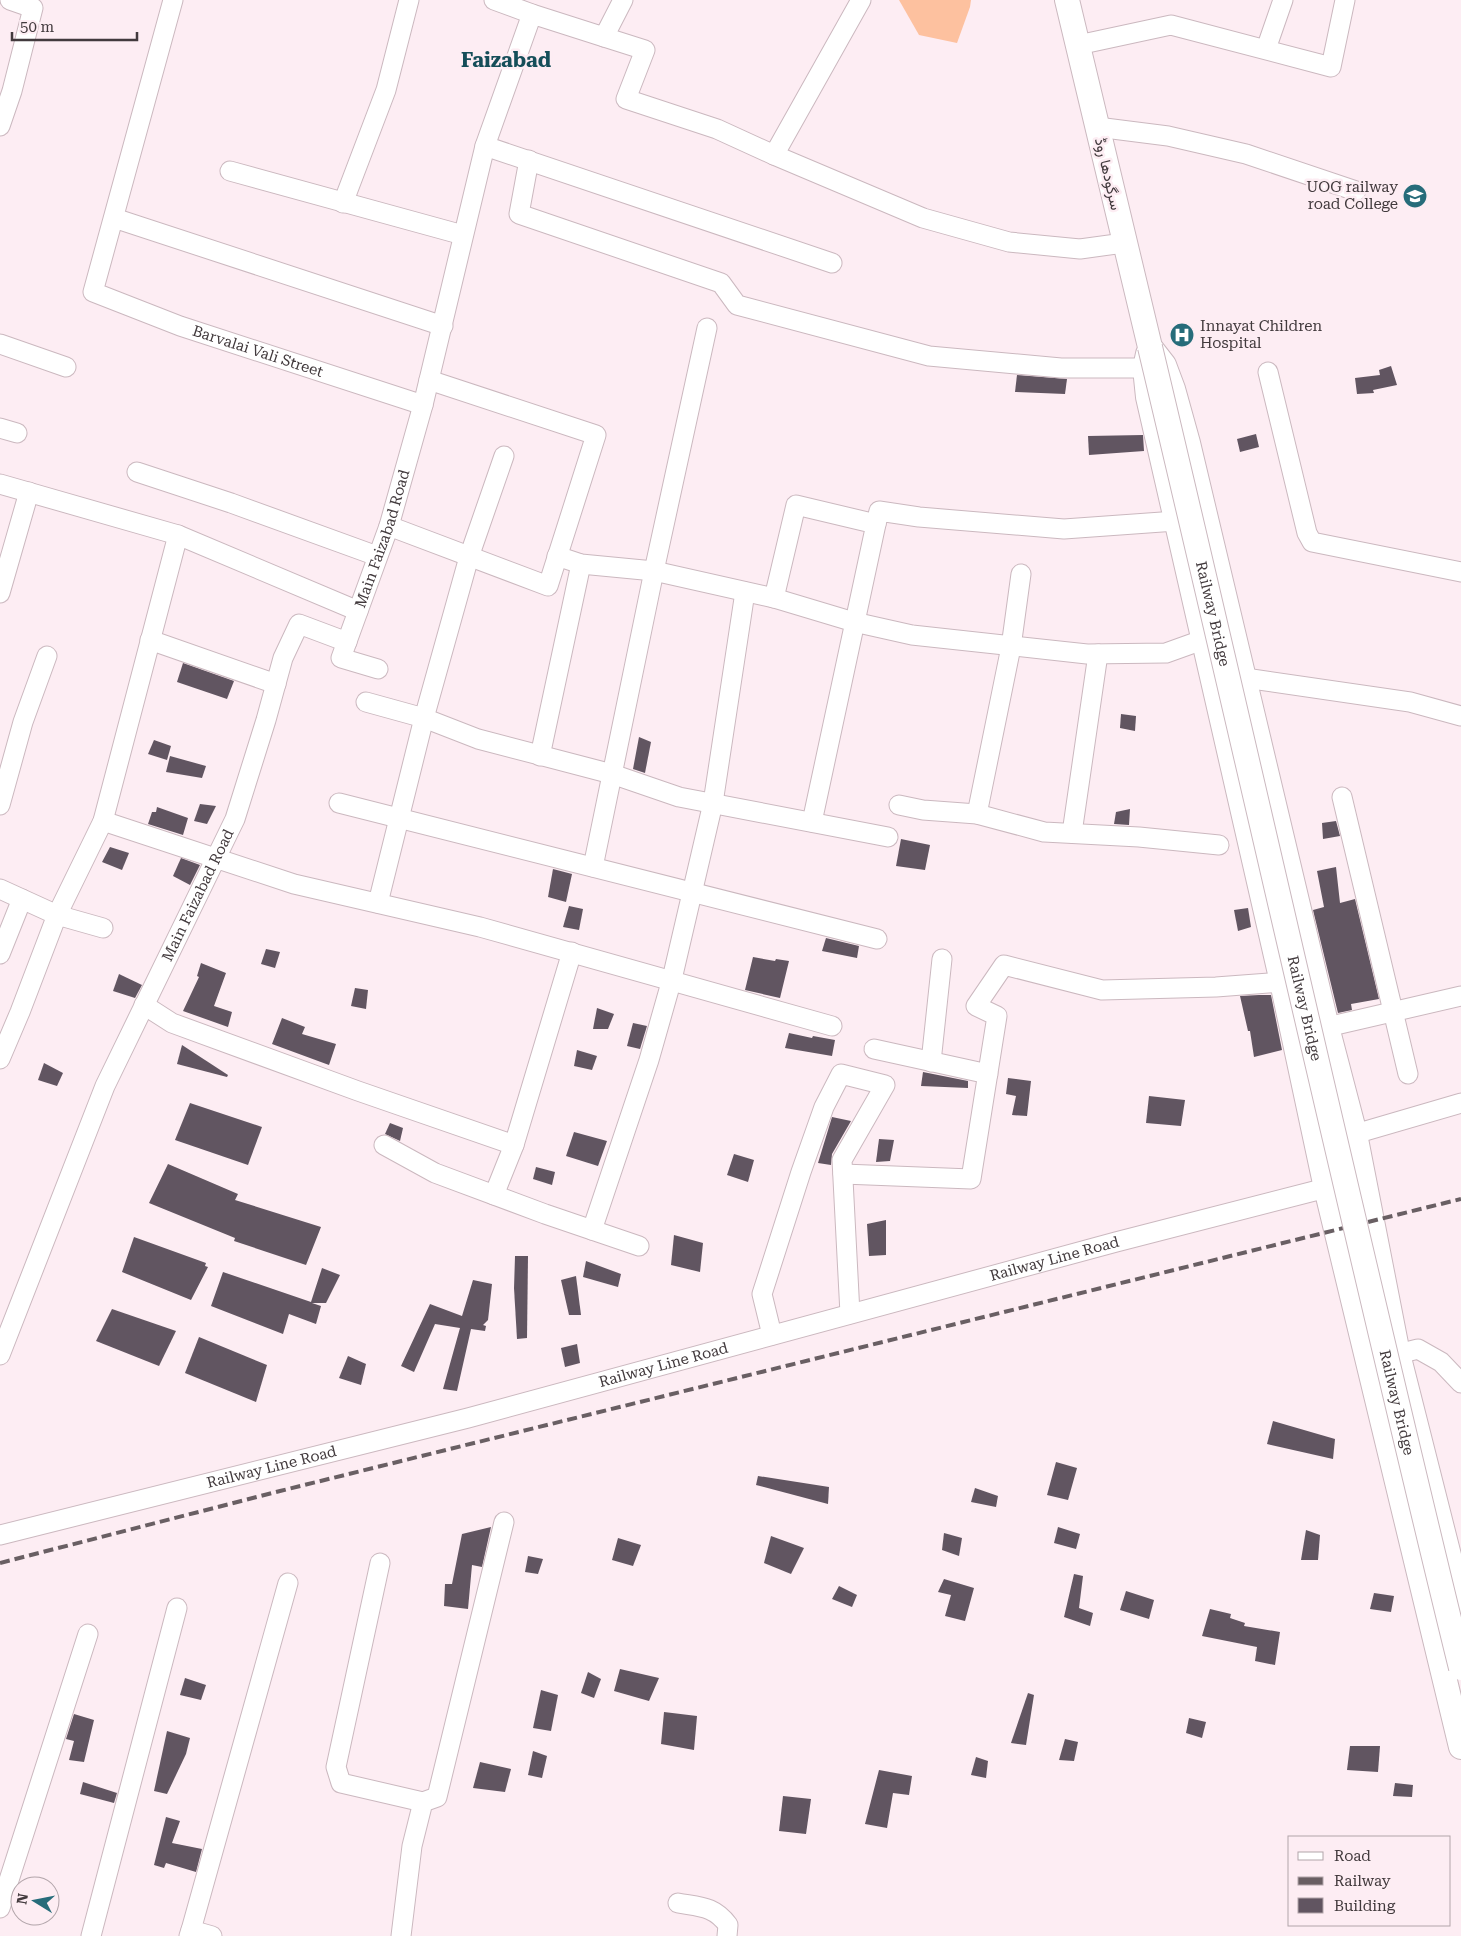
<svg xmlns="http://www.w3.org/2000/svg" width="1461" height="1936" viewBox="0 0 1461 1936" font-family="'Roboto Serif',Vazirmatn,serif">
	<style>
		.green { fill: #fdc19f }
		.building { fill: #615561 }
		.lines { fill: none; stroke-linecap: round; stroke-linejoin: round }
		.minor-casing { stroke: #cbb8bf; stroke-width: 21 }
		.major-casing { stroke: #cbb8bf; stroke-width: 26 }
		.minor { stroke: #fff; stroke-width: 19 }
		.major { stroke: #fff; stroke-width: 24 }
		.rail { stroke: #695f63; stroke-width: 4; stroke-dasharray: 10 5; stroke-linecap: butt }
		.major-bridge-casing { stroke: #cbb8bf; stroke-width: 26; stroke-linecap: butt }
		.major-bridge { stroke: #fff; stroke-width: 24 }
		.labels { text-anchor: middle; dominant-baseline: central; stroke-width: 5; stroke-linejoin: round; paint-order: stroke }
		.street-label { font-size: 15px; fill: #423a3d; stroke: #fdedf3 }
		.poi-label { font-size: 15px; fill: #423a3d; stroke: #fdedf3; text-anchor: end }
		.district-label { font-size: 20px; font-weight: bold; fill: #154e59; stroke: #fdedf3 }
	</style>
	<rect width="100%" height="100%" fill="#fdedf3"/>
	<path class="green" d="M899,0H971L970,7L957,43L919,35Z"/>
	<g class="building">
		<path d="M1391,366L1397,385L1373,390L1374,393L1357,394L1355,378L1380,375L1379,370Z"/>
		<path d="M1017,375L1067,379L1065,394L1015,392Z"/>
		<path d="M1256,434L1259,447L1240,452L1237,439Z"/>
		<path d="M1143,435L1144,451L1089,455L1088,436Z"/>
		<path d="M183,663L234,681L227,699L177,682Z"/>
		<path d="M1121,714L1136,716L1135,731L1120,728Z"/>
		<path d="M639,737L651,742L645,773L633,769Z"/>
		<path d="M154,740L171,746L167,760L148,754Z"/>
		<path d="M170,756L206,766L202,778L166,772Z"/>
		<path d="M200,804L216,806L207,824L194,821Z"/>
		<path d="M157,807L188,818L183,835L148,824L152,812H156Z"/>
		<path d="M1130,809L1129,825L1114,824L1116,812Z"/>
		<path d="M1336,821L1340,836L1323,839L1322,823Z"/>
		<path d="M901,839L930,845L925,870L896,866Z"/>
		<path d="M110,847L129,853L122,870L102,862Z"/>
		<path d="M181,858L200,865L190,885L173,876Z"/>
		<path d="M1336,867L1340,903L1355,899L1379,999L1351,1004L1352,1010L1338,1013L1313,910L1324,907L1317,871Z"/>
		<path d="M553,869L572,874L566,902L548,897Z"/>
		<path d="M569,906L583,909L579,930L563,927Z"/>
		<path d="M1248,908L1251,927L1238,931L1234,910Z"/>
		<path d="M826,938L859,946L857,958L822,951Z"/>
		<path d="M266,949L280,952L275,968L261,964Z"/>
		<path d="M753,957L775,961L776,959L789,961L780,998L745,990Z"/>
		<path d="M201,963L226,973L214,1006L232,1012L228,1027L183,1011L199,977L197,976Z"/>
		<path d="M119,974L142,985L135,998L113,991Z"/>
		<path d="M355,988L368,990L366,1009L351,1006Z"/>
		<path d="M1259,995H1271L1282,1050L1254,1057L1250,1031H1248L1240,996Z"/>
		<path d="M597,1008L614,1014L608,1029H593Z"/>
		<path d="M282,1018L305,1027L302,1034L336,1044L329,1065L272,1044Z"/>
		<path d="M633,1023L647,1026L640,1049L627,1046Z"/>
		<path d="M789,1033L812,1038L813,1036L835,1040L832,1056L785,1048Z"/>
		<path d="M182,1045L228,1075L227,1077L177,1064Z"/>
		<path d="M577,1050L597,1056L592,1070L574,1066Z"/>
		<path d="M44,1063L63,1073L57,1086L38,1080Z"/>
		<path d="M923,1072L968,1081V1088L921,1086Z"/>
		<path d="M1008,1078L1031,1081L1027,1116L1012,1115L1016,1096L1006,1094Z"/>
		<path d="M1149,1096L1185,1100L1181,1126L1146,1123Z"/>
		<path d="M190,1103L262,1127L248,1165L175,1140Z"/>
		<path d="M832,1117L851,1121L832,1154L831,1165L818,1163Z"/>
		<path d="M390,1123L403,1128L400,1141L385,1134Z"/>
		<path d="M574,1132L607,1141L598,1166L566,1156Z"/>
		<path d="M879,1139L894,1140L890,1161L876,1162Z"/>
		<path d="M734,1154L754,1160L748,1182L727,1175Z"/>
		<path d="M168,1164L238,1194L235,1200L321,1227L306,1265L234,1241L235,1238L149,1203Z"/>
		<path d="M536,1167L555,1172L552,1185L533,1179Z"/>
		<path d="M886,1220V1255L869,1256L867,1224Z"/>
		<path d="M674,1235L703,1243L700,1272L671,1265Z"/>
		<path d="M134,1237L206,1263L205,1266L208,1267L191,1300L122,1272Z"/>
		<path d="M515,1256H528L527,1338L517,1339L514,1288Z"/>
		<path d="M586,1261L621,1274L618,1287L583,1277Z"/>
		<path d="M322,1268L340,1275L326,1303H312L321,1306L316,1324L289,1314L283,1334L211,1306L223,1272L311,1302Z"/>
		<path d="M576,1276L581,1315H569L561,1280Z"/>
		<path d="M473,1280L492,1284L488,1320L483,1325L486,1326L485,1331L471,1329L457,1391L443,1389L460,1328L435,1324L414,1372L401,1366L430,1304L462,1316Z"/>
		<path d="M112,1309L176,1331L159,1366L96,1341Z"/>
		<path d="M199,1337L267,1365L256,1402L185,1373Z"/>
		<path d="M577,1344L580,1363L565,1367L561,1348Z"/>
		<path d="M348,1356L366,1364L361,1385L339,1378Z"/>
		<path d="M1273,1421L1335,1439L1333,1459L1267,1444Z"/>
		<path d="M1056,1462L1077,1468L1068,1500L1047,1495Z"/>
		<path d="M758,1476L829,1487L828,1504L756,1485Z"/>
		<path d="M975,1488L998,1496L996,1507L971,1502Z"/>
		<path d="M491,1527L482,1567L472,1565L468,1609L444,1606L445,1584H452L462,1534Z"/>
		<path d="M1058,1527L1080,1534L1076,1549L1054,1543Z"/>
		<path d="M1306,1530L1320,1535L1318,1560H1301Z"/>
		<path d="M944,1533L962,1538L959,1556L942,1550Z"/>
		<path d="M771,1536L804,1548L791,1574L764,1563Z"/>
		<path d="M618,1538L641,1545L633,1566L612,1560Z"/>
		<path d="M528,1556L543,1559L538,1574L525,1572Z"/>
		<path d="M1074,1574L1083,1576L1079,1608L1093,1613L1090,1626L1064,1617Z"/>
		<path d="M944,1579L974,1588L965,1621L945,1616L951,1595L938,1592Z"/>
		<path d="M839,1586L857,1595L852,1607L832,1599Z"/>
		<path d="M1126,1591L1154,1600L1149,1619L1120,1610Z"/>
		<path d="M1374,1593L1394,1596L1391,1612L1370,1609Z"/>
		<path d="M1210,1609L1231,1614L1230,1618L1245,1623L1244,1626L1280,1632L1275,1665L1255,1661L1257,1647L1202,1636Z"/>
		<path d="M620,1669L659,1678L649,1701L614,1691Z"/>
		<path d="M588,1672L601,1679L594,1698L581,1693Z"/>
		<path d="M185,1678L206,1685L201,1700L180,1695Z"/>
		<path d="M541,1690L558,1695L551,1731L533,1728Z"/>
		<path d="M1028,1693L1034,1695L1026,1745L1011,1743Z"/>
		<path d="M664,1712L697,1716L694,1750L661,1744Z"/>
		<path d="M74,1714L94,1720L84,1762L69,1760L74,1741L66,1739Z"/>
		<path d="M1189,1718L1206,1722L1202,1738L1186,1733Z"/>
		<path d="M167,1731L190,1738L186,1754L167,1794L154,1791Z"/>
		<path d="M1065,1739L1078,1742L1074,1761L1059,1760Z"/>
		<path d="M1350,1746H1380L1378,1772L1347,1770Z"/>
		<path d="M533,1751L547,1756L542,1778L528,1775Z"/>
		<path d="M976,1757L988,1761L986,1778L971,1775Z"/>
		<path d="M480,1762L511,1769L505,1792L473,1788Z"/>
		<path d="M879,1770L912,1776L909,1795L893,1793L887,1828L865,1824Z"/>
		<path d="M83,1782L117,1793L114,1803L80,1794Z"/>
		<path d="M1395,1783L1413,1785L1412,1797L1393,1796Z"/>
		<path d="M783,1796L811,1799L806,1834L779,1831Z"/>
		<path d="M166,1817L180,1821L172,1843L202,1849L196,1872L166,1863L164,1868L154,1865Z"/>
	</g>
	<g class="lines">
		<defs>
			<g id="minor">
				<path id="s1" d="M173,0L93,292L180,326L423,405"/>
				<path d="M494,0L532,14"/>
				<path d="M604,37L645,50L626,99L717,129L774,155L923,218L1009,242L1080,249L1124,243"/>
				<path d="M1078,45L1171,25L1331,67L1345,0"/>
				<path d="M1266,49L1283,0"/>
				<path d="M0,126L12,91L33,8L10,0"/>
				<path d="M1097,127L1168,136L1246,154L1356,191"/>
				<path d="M485,146L832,263"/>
				<path d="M774,155L861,0"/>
				<path d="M529,160L519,214L721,283L737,305L929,356L1061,368H1145"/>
				<path d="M230,171L463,235"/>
				<path d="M343,203L386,90L409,0"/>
				<path d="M114,218L443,326"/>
				<path d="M0,344L66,367"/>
				<path d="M1268,372L1307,533L1312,542L1461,572"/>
				<path d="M0,428L17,433"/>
				<path d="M137,472L231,503L377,556"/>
				<path d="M0,484L178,535L358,611"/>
				<path d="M876,524L879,511L919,517L1064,529L1176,521"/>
				<path d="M389,526L548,586L596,435L429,380"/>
				<path d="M557,556L581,564L654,571L774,598L854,622L912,635L1087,654L1166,653L1205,639"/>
				<path d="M0,593L29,492"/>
				<path d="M774,598L796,505L876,524L812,822"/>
				<path d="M150,640L276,684"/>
				<path id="s2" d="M378,669L341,658L389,526L423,405L485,146L532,14L604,37L623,0"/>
				<path d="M1245,678L1410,702L1461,716"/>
				<path d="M366,702L424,718L478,739L612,774L679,797L888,837"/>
				<path d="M540,756L581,564"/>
				<path d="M1342,797L1408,1074"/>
				<path d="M339,803L877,939"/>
				<path d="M0,805L23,722L47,656"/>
				<path d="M899,805L923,810L977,814L1044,832L1139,837L1219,845"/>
				<path d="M977,814L1011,647L1021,574"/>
				<path d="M103,821L294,884L480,927L832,1026"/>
				<path d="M1072,833L1098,654"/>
				<path d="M593,867L654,571L707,328"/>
				<path d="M0,889L57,915L103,928"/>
				<path d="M378,903L424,718L469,557L504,456"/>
				<path d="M0,954L22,899"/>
				<path d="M144,1005L172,1023L358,1091L514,1145"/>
				<path d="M1327,1027L1461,996"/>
				<path d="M874,1049L988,1074"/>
				<path d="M0,1059L20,1012L57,915L103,821L178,535"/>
				<path d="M931,1062L942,959"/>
				<path d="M1355,1134L1461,1103"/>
				<path d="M384,1145L435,1173L545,1214L639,1246"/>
				<path d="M843,1174L971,1179L997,1016L976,1006L1004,965L1102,990L1216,987L1282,982"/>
				<path d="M494,1195L514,1145L572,952"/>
				<path d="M592,1230L649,1060L672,979L713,803L745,592"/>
				<path d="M772,1335L762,1294L801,1172L824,1107L841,1074L885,1085L842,1160L850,1314"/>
				<path d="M1398,1354L1418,1349L1441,1362L1461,1383"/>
				<path id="s3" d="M0,1355L105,1086L235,819L266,720L283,658L299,624L347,642"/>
				<path id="s4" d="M0,1535L468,1418L1116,1242L1326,1188"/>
				<path d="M380,1563L336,1767L341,1783L423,1802"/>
				<path d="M678,1903C700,1907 714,1906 728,1925L727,1936"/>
				<path d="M0,1908L88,1634"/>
				<path d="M191,1930L288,1583"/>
				<path d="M91,1936L177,1608"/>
				<path d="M189,1936L191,1930L212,1936"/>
				<path d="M401,1936L412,1846L423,1802L437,1797L504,1522"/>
			</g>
			<g id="major">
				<path d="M1067,0L1150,347L1164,365L1173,389L1188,443L1327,1027L1355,1134L1398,1354L1461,1603"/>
				<path d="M1148,354L1145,368L1148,397L1282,982L1326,1188L1461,1747"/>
			</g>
		</defs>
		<use href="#minor" class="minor-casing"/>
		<use href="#major" class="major-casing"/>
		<use href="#minor" class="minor"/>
		<use href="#major" class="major"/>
		<path class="rail" d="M0,1563L280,1491L1461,1199"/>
		<defs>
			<g id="major-bridge">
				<path id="s5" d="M1150,347C1255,787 1353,1229 1461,1668"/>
			</g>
		</defs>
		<use href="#major-bridge" class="major-bridge-casing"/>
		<use href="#major-bridge" class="major-bridge"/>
	</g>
	<defs>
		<symbol id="university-disc" viewBox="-11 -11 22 22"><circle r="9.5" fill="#266c7a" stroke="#fdedf3"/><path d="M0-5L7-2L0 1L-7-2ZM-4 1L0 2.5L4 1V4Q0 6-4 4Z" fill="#fff"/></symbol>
		<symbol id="hospital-disc" viewBox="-11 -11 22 22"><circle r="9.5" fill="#266c7a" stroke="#fdedf3"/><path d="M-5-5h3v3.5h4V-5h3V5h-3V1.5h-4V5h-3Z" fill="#fff"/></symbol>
	</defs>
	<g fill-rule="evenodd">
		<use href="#university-disc" x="1401" y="182" width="28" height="28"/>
		<use href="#hospital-disc" x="1168" y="321" width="28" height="28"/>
	</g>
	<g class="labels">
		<g class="street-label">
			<text transform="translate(1108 174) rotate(77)">سرگودھا روڈ</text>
			<text stroke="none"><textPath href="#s1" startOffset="478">Barvalai Vali Street</textPath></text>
			<text stroke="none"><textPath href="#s2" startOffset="165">Main Faizabad Road</textPath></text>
			<text stroke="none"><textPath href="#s5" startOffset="274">Railway Bridge</textPath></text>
			<text stroke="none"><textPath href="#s3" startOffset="501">Main Faizabad Road</textPath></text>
			<text stroke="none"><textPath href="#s5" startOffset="679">Railway Bridge</textPath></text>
			<text stroke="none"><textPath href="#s4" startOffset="1090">Railway Line Road</textPath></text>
			<text stroke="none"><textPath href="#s4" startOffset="685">Railway Line Road</textPath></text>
			<text stroke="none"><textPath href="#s5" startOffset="1084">Railway Bridge</textPath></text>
			<text stroke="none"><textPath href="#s4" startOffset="280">Railway Line Road</textPath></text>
		</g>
		<g class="poi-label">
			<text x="1398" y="187">UOG railway<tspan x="1398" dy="17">road College</tspan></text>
			<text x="1200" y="326" text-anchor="start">Innayat Children<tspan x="1200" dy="17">Hospital</tspan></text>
		</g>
		<g class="district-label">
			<text x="506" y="60">Faizabad</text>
		</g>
	</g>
	<rect x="1288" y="1836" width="162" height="90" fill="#fdedf3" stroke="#b2a5aa"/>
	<rect x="1298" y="1852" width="25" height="8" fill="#ffffff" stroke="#b2a5aa"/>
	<text x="1334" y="1861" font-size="15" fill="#423a3d">Road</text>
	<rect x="1298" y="1877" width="25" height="8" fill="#695f63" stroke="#b2a5aa"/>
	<text x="1334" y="1886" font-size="15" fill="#423a3d">Railway</text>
	<rect x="1298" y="1898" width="25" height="15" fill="#615561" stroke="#b2a5aa"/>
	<text x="1334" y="1911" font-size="15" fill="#423a3d">Building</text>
	<g transform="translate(35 1901) rotate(280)"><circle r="24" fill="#fdedf3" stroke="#b2a5aa"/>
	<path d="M0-4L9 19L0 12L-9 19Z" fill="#266c7a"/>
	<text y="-8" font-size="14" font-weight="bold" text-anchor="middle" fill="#423a3d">N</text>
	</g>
	<path d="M12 32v8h125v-8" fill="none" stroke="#423a3d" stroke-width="2.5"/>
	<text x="20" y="32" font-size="15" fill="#423a3d" stroke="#fdedf3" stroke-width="4" paint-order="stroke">50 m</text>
</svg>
